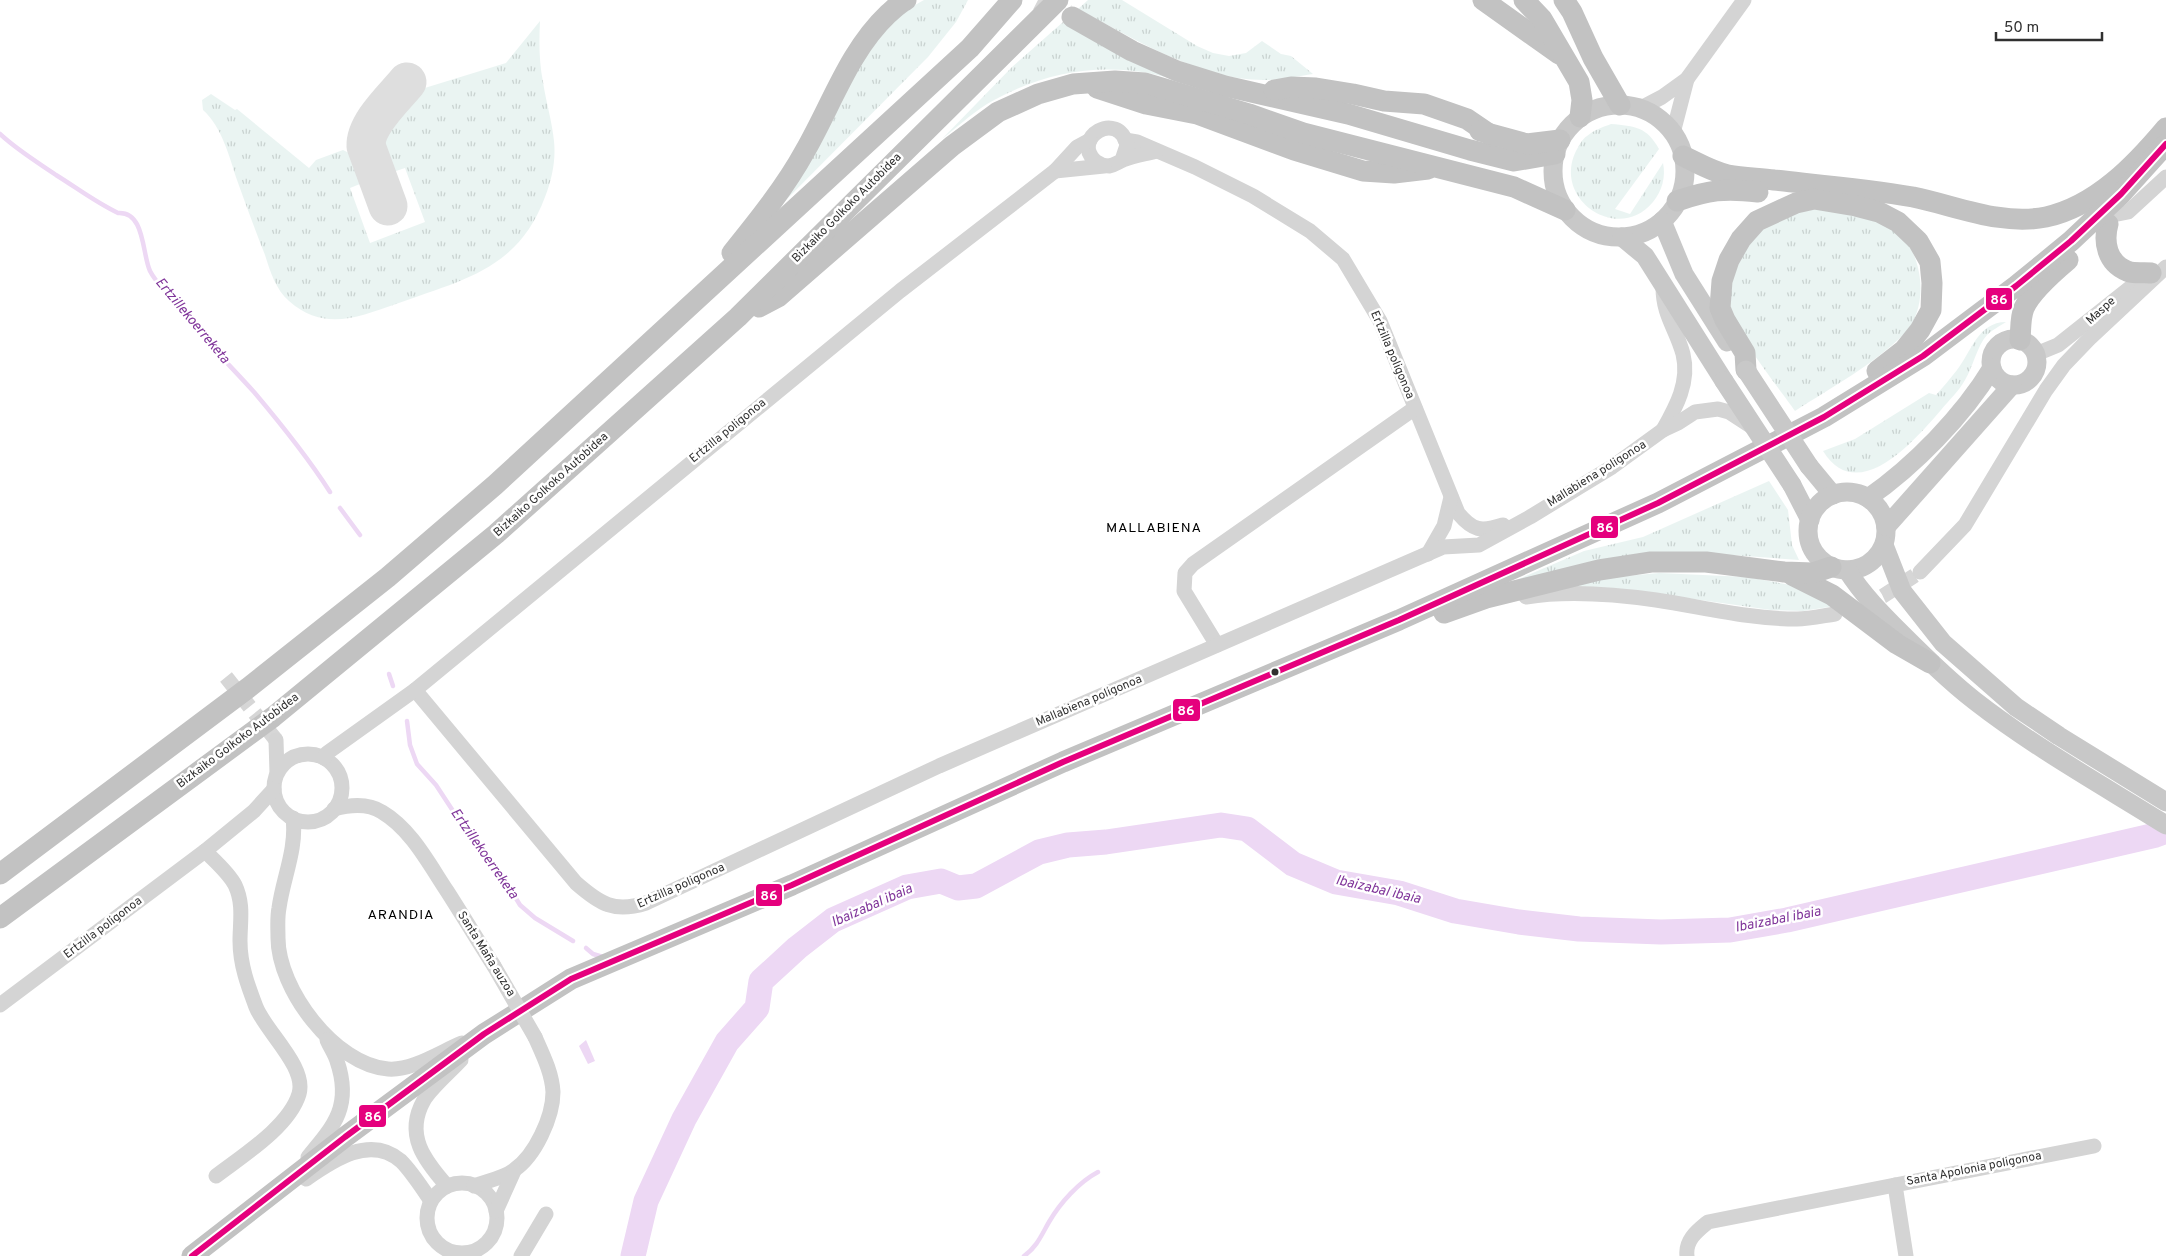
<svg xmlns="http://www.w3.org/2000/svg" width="2166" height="1256" viewBox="0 0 2166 1256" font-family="Overpass,sans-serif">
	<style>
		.grass { fill: url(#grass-tufts) }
		.water { fill: #edd8f4 }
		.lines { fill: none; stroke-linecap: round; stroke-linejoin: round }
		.stream { stroke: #edd8f4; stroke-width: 4.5 }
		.river { stroke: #edd8f4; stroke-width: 25 }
		.taxiway { stroke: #dedede; stroke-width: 39 }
		.minor-tunnel { stroke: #d6d6d6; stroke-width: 15; stroke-dasharray: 15 8; stroke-linecap: butt }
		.highway-tunnel { stroke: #d6d6d6; stroke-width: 21; stroke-dasharray: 21 11; stroke-linecap: butt }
		.minor { stroke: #d4d4d4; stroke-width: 15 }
		.major { stroke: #c8c8c8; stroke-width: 19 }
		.highway { stroke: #c2c2c2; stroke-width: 21 }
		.minor-bridge { stroke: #d4d4d4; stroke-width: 15 }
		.major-bridge { stroke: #c8c8c8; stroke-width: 19 }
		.bus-1-casing { stroke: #fff; stroke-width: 10 }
		.bus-1 { stroke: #e5007d; stroke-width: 6 }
		.bus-dot { fill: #303030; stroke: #fff; stroke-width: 2 }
		.labels { text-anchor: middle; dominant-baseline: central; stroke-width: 5; stroke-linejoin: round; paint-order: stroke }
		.street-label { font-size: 12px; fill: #303030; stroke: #fff }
		.water-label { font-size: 14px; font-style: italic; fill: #80359a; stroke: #fff }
		.neighbourhood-label { font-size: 14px; letter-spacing: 1px; fill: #000; stroke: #fff }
		.line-badge { stroke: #fff; stroke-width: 2 }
		.badge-label { font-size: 14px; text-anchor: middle; font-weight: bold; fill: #fff }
	</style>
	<defs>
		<pattern id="grass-tufts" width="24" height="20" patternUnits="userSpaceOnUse" patternTransform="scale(1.25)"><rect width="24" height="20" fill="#eaf4f2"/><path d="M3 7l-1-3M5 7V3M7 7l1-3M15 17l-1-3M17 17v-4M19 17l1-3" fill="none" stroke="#c9d2d0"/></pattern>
	</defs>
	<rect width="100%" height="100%" fill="#fff"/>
	<g class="grass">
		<path d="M924,0H968L956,22L928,57L782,204L864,56C881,31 897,14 924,0Z"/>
		<path d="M1088,0H1122L1197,46L1213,53L1229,56L1246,53L1262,41L1281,54L1291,56L1313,74C1298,76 1282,80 1267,80C1204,82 1132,38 1078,9Z"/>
		<path d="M540,21C539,42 539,62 543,82C546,102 552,121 554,141C556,160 552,179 545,197C518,270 462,280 396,304C358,317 324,332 289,301C276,290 270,271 265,255C255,230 246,205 237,180C229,156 222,127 203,110L202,100L211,94L235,110L237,109L309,168L316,160L343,150L359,158L365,182L350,188L370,243L425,222L405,168L390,173L385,167L374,139L415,91L506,63Z"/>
		<path d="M1063,22L1214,91C1192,85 1170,77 1148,73C1091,63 1037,75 987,104C971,114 956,128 942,139L1012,67Z"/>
		<path d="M1611,124C1635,126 1647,127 1659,149L1615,209L1630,214L1663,163C1666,177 1662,191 1653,202C1619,244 1552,200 1576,151C1579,146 1582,139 1587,136C1594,130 1603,127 1611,124Z"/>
		<path d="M1816,209C1830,210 1884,220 1894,227C1923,251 1931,306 1904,334C1873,365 1832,387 1795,411C1781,391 1726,321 1726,301C1726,283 1733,271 1742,255C1761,222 1780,215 1816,209Z"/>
		<path d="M2006,322C2000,326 1992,330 1987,335C1977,346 1973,367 1965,380C1959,391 1949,400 1941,410C1915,440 1858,507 1823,451L1855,439L1929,393L1936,395C1943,387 1950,379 1957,370C1971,352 1978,322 2006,322Z"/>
		<path d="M1769,481L1788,510L1792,545L1799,560L1731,555L1505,585L1584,551L1643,537Z"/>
		<path d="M1659,573L1747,577L1796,586L1835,606L1803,611L1771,610L1623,589L1562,587L1615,577Z"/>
	</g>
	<path class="water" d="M586,1040L595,1061L588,1064L579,1046Z"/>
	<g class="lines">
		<g class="stream">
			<path d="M0,134C17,150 37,162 56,175C77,188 95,202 118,213C145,211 142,254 150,271C154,279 162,288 168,295C194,330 225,360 254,392C281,424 307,456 330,492"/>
			<path d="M340,508L360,535"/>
			<path d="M389,674L393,686"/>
			<path d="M407,721L410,745L417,764L436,785L474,843L499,871L520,905L535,918L573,941"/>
			<path d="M586,948L593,954L603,957"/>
			<path d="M1024,1256C1037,1247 1042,1234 1049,1222C1060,1203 1079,1182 1098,1172"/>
		</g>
		<path class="river" d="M633,1256L646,1201L684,1119L727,1042L757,1008L761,981L797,948L833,920L907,887L941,881L958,888L976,886L1039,852L1068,845L1106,842L1221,825L1247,829L1293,864L1336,882L1399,893L1455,911L1519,922L1579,929L1661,932L1730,930L1787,920L2156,835L2166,831"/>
		<path class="taxiway" d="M388,206L366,146C365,124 394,98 407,82"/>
		<g class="minor-tunnel">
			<path d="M1862,606L1883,596L1920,572"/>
			<path d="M226,677L276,740"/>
		</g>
		<path class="highway-tunnel" d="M1038,0L1067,15"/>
		<g class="minor">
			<path d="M1641,108L1662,97L1687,79L1744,0"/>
			<path d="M1673,133L1687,79"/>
			<path d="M1125,140L1137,142L1195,167L1253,196L1310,231L1343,259L1380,321L1458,513C1473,531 1481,532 1503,525"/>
			<path d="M1122,160L1127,145C1118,109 1071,138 1095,161C1099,164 1104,166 1109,166C1115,165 1118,162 1123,160C1134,155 1146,154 1157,151"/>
			<path d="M1055,171L1104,166"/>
			<path d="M2118,214L2128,212L2166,177"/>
			<path d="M2036,354L2058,345L2140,280"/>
			<path d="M1663,430C1676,407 1690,382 1683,354C1676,328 1663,316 1663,287"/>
			<path d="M1428,554L1444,526L1451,497"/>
			<path d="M1920,572L1965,525L2046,390L2064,365L2089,339L2166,267"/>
			<path d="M1526,597C1569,590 1614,594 1656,600C1703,607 1749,619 1797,619C1809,619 1822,616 1835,614"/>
			<path d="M1217,645L1184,591L1185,573L1193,564L1415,408"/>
			<path d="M415,690L576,883C600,904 614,913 646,903L939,766L1443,547L1479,545L1530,517L1612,467L1663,430L1678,423L1695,412L1718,409L1729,412L1752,427"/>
			<path d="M276,740L277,773"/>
			<circle cx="308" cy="788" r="34"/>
			<path d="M324,758L327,753L415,690L900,291L1055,171L1077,147L1090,140"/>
			<path d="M334,809C349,805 368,803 382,812C411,829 429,864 447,891C463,916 478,941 494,966"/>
			<path d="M293,818C297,849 283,878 279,908C277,918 278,928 278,938C278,989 335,1065 388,1069C412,1071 440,1052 462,1043"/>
			<path d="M205,851C215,861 229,873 235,885C244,904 240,922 240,941C240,965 248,986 256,1007C266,1032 307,1067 299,1094C289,1127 242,1156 216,1176"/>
			<path d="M0,1005L205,851L254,811L274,789"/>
			<path d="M308,1157C335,1125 352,1105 337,1061C335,1054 330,1047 327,1040"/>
			<path d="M306,1179C332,1161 370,1134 401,1161C412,1172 422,1188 431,1201"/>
			<circle cx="462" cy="1218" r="35"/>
			<path d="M447,1186C425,1161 404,1135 424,1100C432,1087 450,1072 461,1060"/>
			<path d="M474,1186C486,1181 504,1178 514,1170C535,1156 553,1117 553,1092C552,1073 543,1055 535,1037"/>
			<path d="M496,1211L514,1171"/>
			<path d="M521,1256L546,1214"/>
			<path d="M1687,1256C1685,1240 1697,1231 1708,1222L1895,1185"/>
			<path d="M1906,1256L1895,1185L2094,1146"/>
		</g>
		<g class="major">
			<circle cx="1619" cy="171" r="66"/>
			<path d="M1662,221L1684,274L1727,342"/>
			<path d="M1622,237L1645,256L1724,381"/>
			<circle cx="2014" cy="362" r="23"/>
			<path d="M1809,466L1833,495"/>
			<path d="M1792,485L1810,520"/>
			<circle cx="1847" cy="531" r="39"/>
			<path d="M1868,498C1914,466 1963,416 1992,368"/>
			<path d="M1886,527L2012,385"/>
			<path d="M1884,545L1902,591L1943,643L2016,707L2059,736L2166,802"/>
			<path d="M1847,570C1862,594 1882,614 1902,634C1925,657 1948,680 1975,701C2034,747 2102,785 2166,825"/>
		</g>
		<g class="highway">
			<path d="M1483,0L1559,54"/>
			<path d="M1524,0L1542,19L1579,82L1582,100L1580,117"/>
			<path d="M1564,0L1572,12L1593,58L1620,105"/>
			<path d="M1072,17L1132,51L1177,71L1225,86L1348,114L1470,150L1514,161L1555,154"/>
			<path d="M1097,88L1146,104L1197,114L1294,150L1363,171L1394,173L1428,169"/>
			<path d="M1274,90L1291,87L1316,88L1353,94L1384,101L1424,104L1467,119L1492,136"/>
			<path d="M1480,131L1527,144L1560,140"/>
			<path d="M1683,156C1698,163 1713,172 1728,175C1743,178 1759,178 1774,180C1820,185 1867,189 1913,197C1957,206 2001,226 2046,217C2096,206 2135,165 2166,128"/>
			<path d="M1677,201C1709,190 1724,188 1758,192"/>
			<path d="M2108,224C2103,242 2107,263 2127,271C2134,274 2144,272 2151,273"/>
			<path d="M732,253C757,222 786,186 805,151C832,104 849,51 888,14C894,9 899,3 906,0"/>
			<path d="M759,307L778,297L952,146L998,112L1038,94L1073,84L1115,81L1145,83L1249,114L1303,133L1514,187L1565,210"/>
			<path d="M2020,340C2021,329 2020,318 2024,308C2031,292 2055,271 2068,260"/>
			<path d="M1746,370L1745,353L1725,320L1720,308L1722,281L1729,260L1741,239L1757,221L1796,203L1814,199L1856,206L1879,212L1898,222L1918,241L1930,262L1932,283L1931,310L1920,330L1904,350L1877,371"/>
			<path d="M1792,575L1832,595L1897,644L1930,663"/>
			<path d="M1444,613L1486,598L1599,570L1651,562H1706L1784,572L1813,573L1831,567"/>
			<path d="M0,874L248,688L388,577L495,485L970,48L1012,0"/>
			<path d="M0,918L273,717L496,534L738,317L1058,0"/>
			<path d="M192,1256L345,1137L484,1034L571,979L792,885L1063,762L1399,620L1658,503L1824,417L1923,356L2016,286L2071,241L2121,194L2166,144"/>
		</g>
		<path class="minor-bridge" d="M494,966L535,1037"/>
		<g class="major-bridge">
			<path d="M1746,370L1809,466"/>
			<path d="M1724,381L1792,485"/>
		</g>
		<defs>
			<path id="bus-1" d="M192,1256L345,1137L484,1034L571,979L792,885L1063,762L1399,620L1658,503L1824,417L1923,356L2016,286L2071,241L2121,194L2166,144"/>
		</defs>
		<use href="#bus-1" class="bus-1-casing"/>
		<use href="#bus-1" class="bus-1"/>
	</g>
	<circle class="bus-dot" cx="1275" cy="672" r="4.5"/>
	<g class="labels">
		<g class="street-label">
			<text transform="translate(847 208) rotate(-45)">Bizkaiko Golkoko Autobidea</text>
			<text transform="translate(2101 311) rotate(-42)">Maspe</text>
			<text transform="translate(1392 355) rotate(67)">Ertzilla poligonoa</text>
			<text transform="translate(728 431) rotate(-39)">Ertzilla poligonoa</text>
			<text transform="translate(1597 474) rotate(-32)">Mallabiena poligonoa</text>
			<text transform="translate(551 485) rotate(-42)">Bizkaiko Golkoko Autobidea</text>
			<text transform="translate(1089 701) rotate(-23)">Mallabiena poligonoa</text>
			<text transform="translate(238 741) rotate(-37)">Bizkaiko Golkoko Autobidea</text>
			<text transform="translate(681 886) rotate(-24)">Ertzilla poligonoa</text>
			<text transform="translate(103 928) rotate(-37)">Ertzilla poligonoa</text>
			<text transform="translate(486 954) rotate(58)">Santa Maña auzoa</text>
			<text transform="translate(1974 1169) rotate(-11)">Santa Apolonia poligonoa</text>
		</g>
		<g class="water-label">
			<text transform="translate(192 321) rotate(50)">Ertzillekoerreketa</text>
			<text transform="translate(484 854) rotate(55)">Ertzillekoerreketa</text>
			<text transform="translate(1378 890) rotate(13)">Ibaizabal ibaia</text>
			<text transform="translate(872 906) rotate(-24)">Ibaizabal ibaia</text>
			<text transform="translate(1778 920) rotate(-11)">Ibaizabal ibaia</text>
		</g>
		<g class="neighbourhood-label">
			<text x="1154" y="528">MALLABIENA</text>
			<text x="401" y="915">ARANDIA</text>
		</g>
	</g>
	<g class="line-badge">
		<rect x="1985" y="287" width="28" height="24" rx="5" fill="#e5007d"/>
		<rect x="1590" y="515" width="29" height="24" rx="5" fill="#e5007d"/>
		<rect x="1172" y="698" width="29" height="24" rx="5" fill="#e5007d"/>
		<rect x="755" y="883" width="28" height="24" rx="5" fill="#e5007d"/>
		<rect x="358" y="1104" width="29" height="24" rx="5" fill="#e5007d"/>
	</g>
	<g class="badge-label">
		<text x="1999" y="304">86</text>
		<text x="1605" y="532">86</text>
		<text x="1186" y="715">86</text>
		<text x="769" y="900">86</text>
		<text x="373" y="1121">86</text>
	</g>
	<path d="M1996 32v8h106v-8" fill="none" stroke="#303030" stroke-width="2.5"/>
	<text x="2004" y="32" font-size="15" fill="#303030" stroke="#ffffff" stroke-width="4" paint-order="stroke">50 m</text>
</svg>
